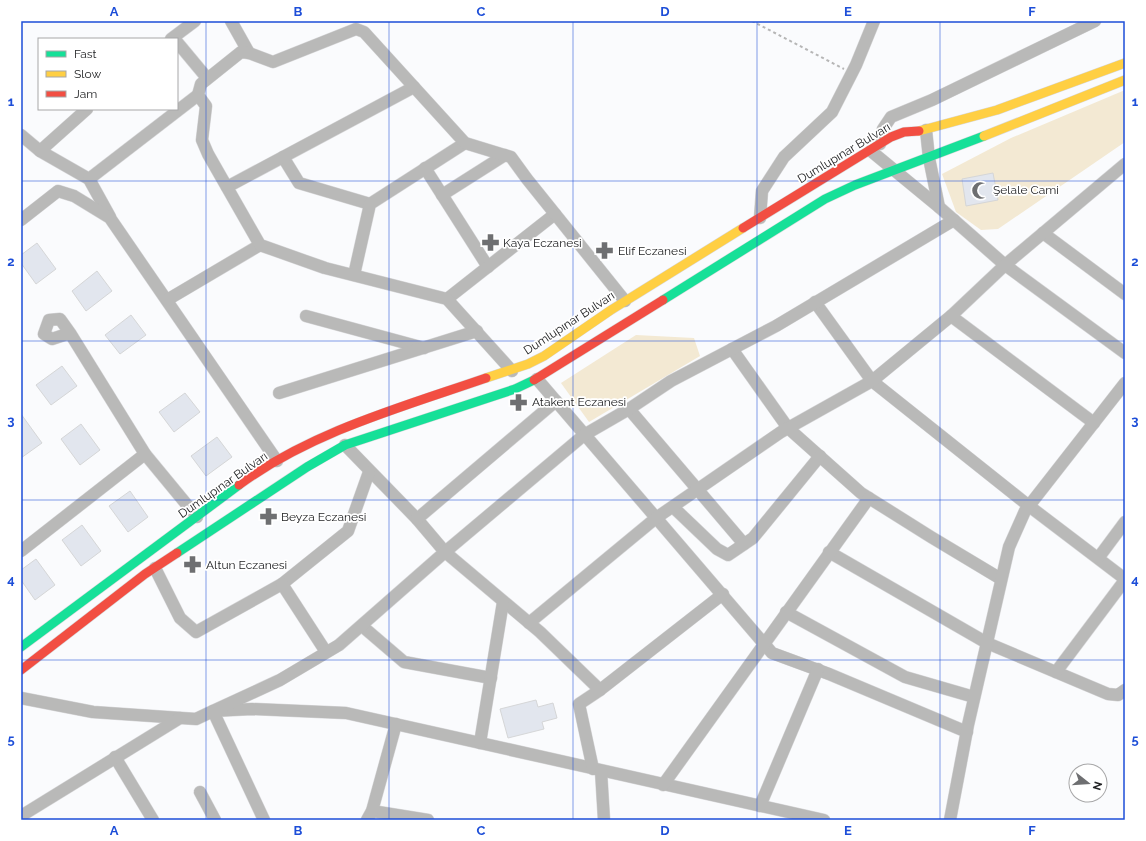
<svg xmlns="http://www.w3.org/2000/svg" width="1146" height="841" viewBox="0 0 1146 841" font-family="Raleway,sans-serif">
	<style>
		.green { fill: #f3e9d3 }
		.building { fill: #e2e6ee; stroke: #d5d6d7 }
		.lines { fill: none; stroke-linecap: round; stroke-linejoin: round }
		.street-casing { stroke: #d8d8da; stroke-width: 13 }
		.fast-casing { stroke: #d8d8da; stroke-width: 10 }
		.slow-casing { stroke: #d8d8da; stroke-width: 10 }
		.jam-casing { stroke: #d8d8da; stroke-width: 10 }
		.path { stroke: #b6b6b6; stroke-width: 2; stroke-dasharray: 3 3; stroke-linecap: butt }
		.street { stroke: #b9b9b8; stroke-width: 12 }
		.fast { stroke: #16e098; stroke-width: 9 }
		.slow { stroke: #ffcf43; stroke-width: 9 }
		.jam { stroke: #f24e42; stroke-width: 9 }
		.grid { fill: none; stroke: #1d4ed8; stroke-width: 1; stroke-opacity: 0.55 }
		.labels { text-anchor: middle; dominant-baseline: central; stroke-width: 3.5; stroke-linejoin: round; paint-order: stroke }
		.street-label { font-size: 12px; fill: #222325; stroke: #fff }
		.poi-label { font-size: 12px; fill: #222325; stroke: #fff; text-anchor: start }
		.neatline { fill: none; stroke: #1d4ed8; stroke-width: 1.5 }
		.grid-label { font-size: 13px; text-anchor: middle; font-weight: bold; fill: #1d4ed8 }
	</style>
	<rect width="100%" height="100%" fill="#fafbfd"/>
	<g class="green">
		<path d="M1125,90V142L998,229L981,230L956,212L942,174L1011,138Z"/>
		<path d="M636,335L694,338L700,356L589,422L561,383Z"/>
	</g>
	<g class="building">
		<path d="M993,173L998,200L966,206L962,179Z"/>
		<path d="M37,243L56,269L36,284L21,263V255Z"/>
		<path d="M97,271L112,291L86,311L72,291Z"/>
		<path d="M131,315L146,335L120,354L105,335Z"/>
		<path d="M62,366L77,386L51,405L36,385Z"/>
		<path d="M185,393L200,412L174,432L159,412Z"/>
		<path d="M21,414L42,443L21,458Z"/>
		<path d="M81,424L100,450L80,465L61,439Z"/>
		<path d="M217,437L232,457L206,476L191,456Z"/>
		<path d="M130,491L148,517L128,532L109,506Z"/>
		<path d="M82,525L101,551L81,566L62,540Z"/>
		<path d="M36,559L55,585L35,600L21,580V570Z"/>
		<path d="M536,700L538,707L553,703L557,718L542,722L544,729L508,738L500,709Z"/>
	</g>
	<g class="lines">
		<defs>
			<g id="street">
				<path d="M231,21L249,53"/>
				<path d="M171,39L195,21"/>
				<path d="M177,42L207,78"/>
				<path d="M926,130L929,158L939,207L1005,265L1125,353"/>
				<path d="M21,135L40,151L89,179L110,217"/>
				<path d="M880,144L883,129L891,117L932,100L1095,21"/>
				<path d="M40,151L87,109"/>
				<path d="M871,151L939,207"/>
				<path d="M283,157L299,183L370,204"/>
				<path d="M425,168L488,267"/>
				<path d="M89,179L198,95"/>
				<path d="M227,187L414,87"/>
				<path d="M442,195L505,155"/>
				<path d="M760,218L762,191L784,157L832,112L856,65L874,21"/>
				<path d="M21,220L58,191L74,196L110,218L277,461"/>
				<path d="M1043,233L1125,294"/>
				<path d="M354,275L370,204L465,143"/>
				<path d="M447,299L555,214"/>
				<path d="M167,300L260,245"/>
				<path d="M815,302L872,381L1029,506L1125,579"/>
				<path d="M306,316L424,348"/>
				<path d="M951,316L1094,423"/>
				<path d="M70,333L52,339L44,334L49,320L60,319L70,333L145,454L197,517"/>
				<path d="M732,349L788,428L861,493L931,537L1001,579"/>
				<path d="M512,371L447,299L325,268L260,245L208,154L202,140L206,106L198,95L201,84L241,52L249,53L273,62L356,29L364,32L465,143L511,157L527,179L625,301"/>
				<path d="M537,379L772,653L829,674L967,732"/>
				<path d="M279,393L477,331"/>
				<path d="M629,409L744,544"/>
				<path d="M345,445L417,519L445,552L540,632L600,690"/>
				<path d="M673,507L717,549L728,555L753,538L820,456"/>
				<path d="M417,519L556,401"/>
				<path d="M21,551L145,454"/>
				<path d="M829,552L987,643L1108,694L1118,695L1125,690"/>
				<path d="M1099,557L1125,522"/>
				<path d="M155,568L180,618L196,632L282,584L348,531L369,472"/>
				<path d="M282,584L326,652"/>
				<path d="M786,612L905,677L974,697"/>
				<path d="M529,623L656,518L781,432L872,381L951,316L1005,265L1125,164"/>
				<path d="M362,626L404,662L491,678"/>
				<path d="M1056,672L1125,580"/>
				<path d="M21,698L93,712L196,719L213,711L252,709L346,713L824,820"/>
				<path d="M480,743L503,602"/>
				<path d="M115,757L153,820"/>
				<path d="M593,769L579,704L600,690L723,594"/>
				<path d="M601,771L604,820"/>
				<path d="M663,785L869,498"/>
				<path d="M200,792L215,820"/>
				<path d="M760,806L818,669"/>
				<path d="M372,811L428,820"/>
				<path d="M21,816L180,718"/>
				<path d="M264,820L213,711L280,680L339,645L445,552L584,435L629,409L671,381L776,326L954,220"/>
				<path d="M367,820L372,811L396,724"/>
				<path d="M950,820L968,725L1009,547L1025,511L1125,383"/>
			</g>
			<g id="fast">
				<path d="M663,300L825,199L855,185L984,136"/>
				<path d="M177,553L307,467L345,445L515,389L534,380"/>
				<path d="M21,647L239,485"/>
			</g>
			<g id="slow">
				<path d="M919,131L997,110L1125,63"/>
				<path d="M984,136L1125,80"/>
				<path d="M486,378L528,364L544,356L611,310L743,228"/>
			</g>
			<g id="jam">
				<path d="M743,228L891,137L904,132L919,131"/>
				<path d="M534,380L663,300"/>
				<path d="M239,485C311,432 402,407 486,378"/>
				<path d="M21,670L145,574L177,553"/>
			</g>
		</defs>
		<use href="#street" class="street-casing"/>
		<use href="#fast" class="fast-casing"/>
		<use href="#slow" class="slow-casing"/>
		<use href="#jam" class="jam-casing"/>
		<path class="path" d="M752,21L844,69"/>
		<use href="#street" class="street"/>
		<use href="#fast" class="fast"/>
		<use href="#slow" class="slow"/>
		<use href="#jam" class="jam"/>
	</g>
	<path class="grid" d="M206,21V820M389,21V820M573,21V820M757,21V820M940,21V820M21,181H1125M21,341H1125M21,500H1125M21,660H1125"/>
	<defs>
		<symbol id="mosque-bare" viewBox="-9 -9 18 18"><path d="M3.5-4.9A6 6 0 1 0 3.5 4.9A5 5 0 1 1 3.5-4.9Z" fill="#6e6f71" stroke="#fff" stroke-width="2.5" paint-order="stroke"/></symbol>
		<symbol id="pharmacy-bare" viewBox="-9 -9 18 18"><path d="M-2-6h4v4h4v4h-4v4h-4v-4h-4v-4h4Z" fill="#6e6f71" stroke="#fff" stroke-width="2.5" paint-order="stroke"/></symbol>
	</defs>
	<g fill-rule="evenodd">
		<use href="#mosque-bare" x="968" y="178" width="25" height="25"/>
		<use href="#pharmacy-bare" x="478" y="230" width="25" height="25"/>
		<use href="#pharmacy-bare" x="592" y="238" width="25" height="25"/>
		<use href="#pharmacy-bare" x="506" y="390" width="25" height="25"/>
		<use href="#pharmacy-bare" x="256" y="504" width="25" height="25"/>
		<use href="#pharmacy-bare" x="180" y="552" width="25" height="25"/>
	</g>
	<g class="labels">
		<g class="street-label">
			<text transform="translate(844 153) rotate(-31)">Dumlupınar Bulvarı</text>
			<text transform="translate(569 323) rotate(-33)">Dumlupınar Bulvarı</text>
			<text transform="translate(223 485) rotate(-35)">Dumlupınar Bulvarı</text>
		</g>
		<g class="poi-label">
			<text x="993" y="190">Şelale Cami</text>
			<text x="503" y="243">Kaya Eczanesi</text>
			<text x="618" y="251">Elif Eczanesi</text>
			<text x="532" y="402">Atakent Eczanesi</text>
			<text x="281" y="517">Beyza Eczanesi</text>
			<text x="206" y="565">Altun Eczanesi</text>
		</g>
	</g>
	<rect width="1146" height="841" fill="none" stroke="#ffffff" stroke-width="44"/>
	<rect x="38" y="38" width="140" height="72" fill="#ffffff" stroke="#a7a7a8"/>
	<rect x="46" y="51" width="20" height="6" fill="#16e098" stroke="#a7a7a8"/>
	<text x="74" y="58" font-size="12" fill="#222325">Fast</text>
	<rect x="46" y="71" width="20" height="6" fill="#ffcf43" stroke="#a7a7a8"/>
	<text x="74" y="78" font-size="12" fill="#222325">Slow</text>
	<rect x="46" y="91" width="20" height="6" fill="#f24e42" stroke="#a7a7a8"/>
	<text x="74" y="98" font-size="12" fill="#222325">Jam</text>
	<g transform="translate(1088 783) rotate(107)"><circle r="19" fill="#ffffff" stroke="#a7a7a8"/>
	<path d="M0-3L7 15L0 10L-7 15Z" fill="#6e6f71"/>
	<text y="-6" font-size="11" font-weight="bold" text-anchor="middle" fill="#222325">N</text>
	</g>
	<rect x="22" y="22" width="1102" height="797" class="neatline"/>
	<g class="grid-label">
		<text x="114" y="16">A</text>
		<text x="298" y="16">B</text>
		<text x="481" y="16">C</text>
		<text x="665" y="16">D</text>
		<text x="848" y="16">E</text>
		<text x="1032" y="16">F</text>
		<text x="11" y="106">1</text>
		<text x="1135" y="106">1</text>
		<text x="11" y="266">2</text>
		<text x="1135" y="266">2</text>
		<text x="11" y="425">3</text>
		<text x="1135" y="425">3</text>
		<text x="11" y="584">4</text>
		<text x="1135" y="584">4</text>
		<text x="11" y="744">5</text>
		<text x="1135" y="744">5</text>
		<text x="114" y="835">A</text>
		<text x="298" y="835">B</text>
		<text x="481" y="835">C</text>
		<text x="665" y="835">D</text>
		<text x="848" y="835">E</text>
		<text x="1032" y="835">F</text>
	</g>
</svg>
